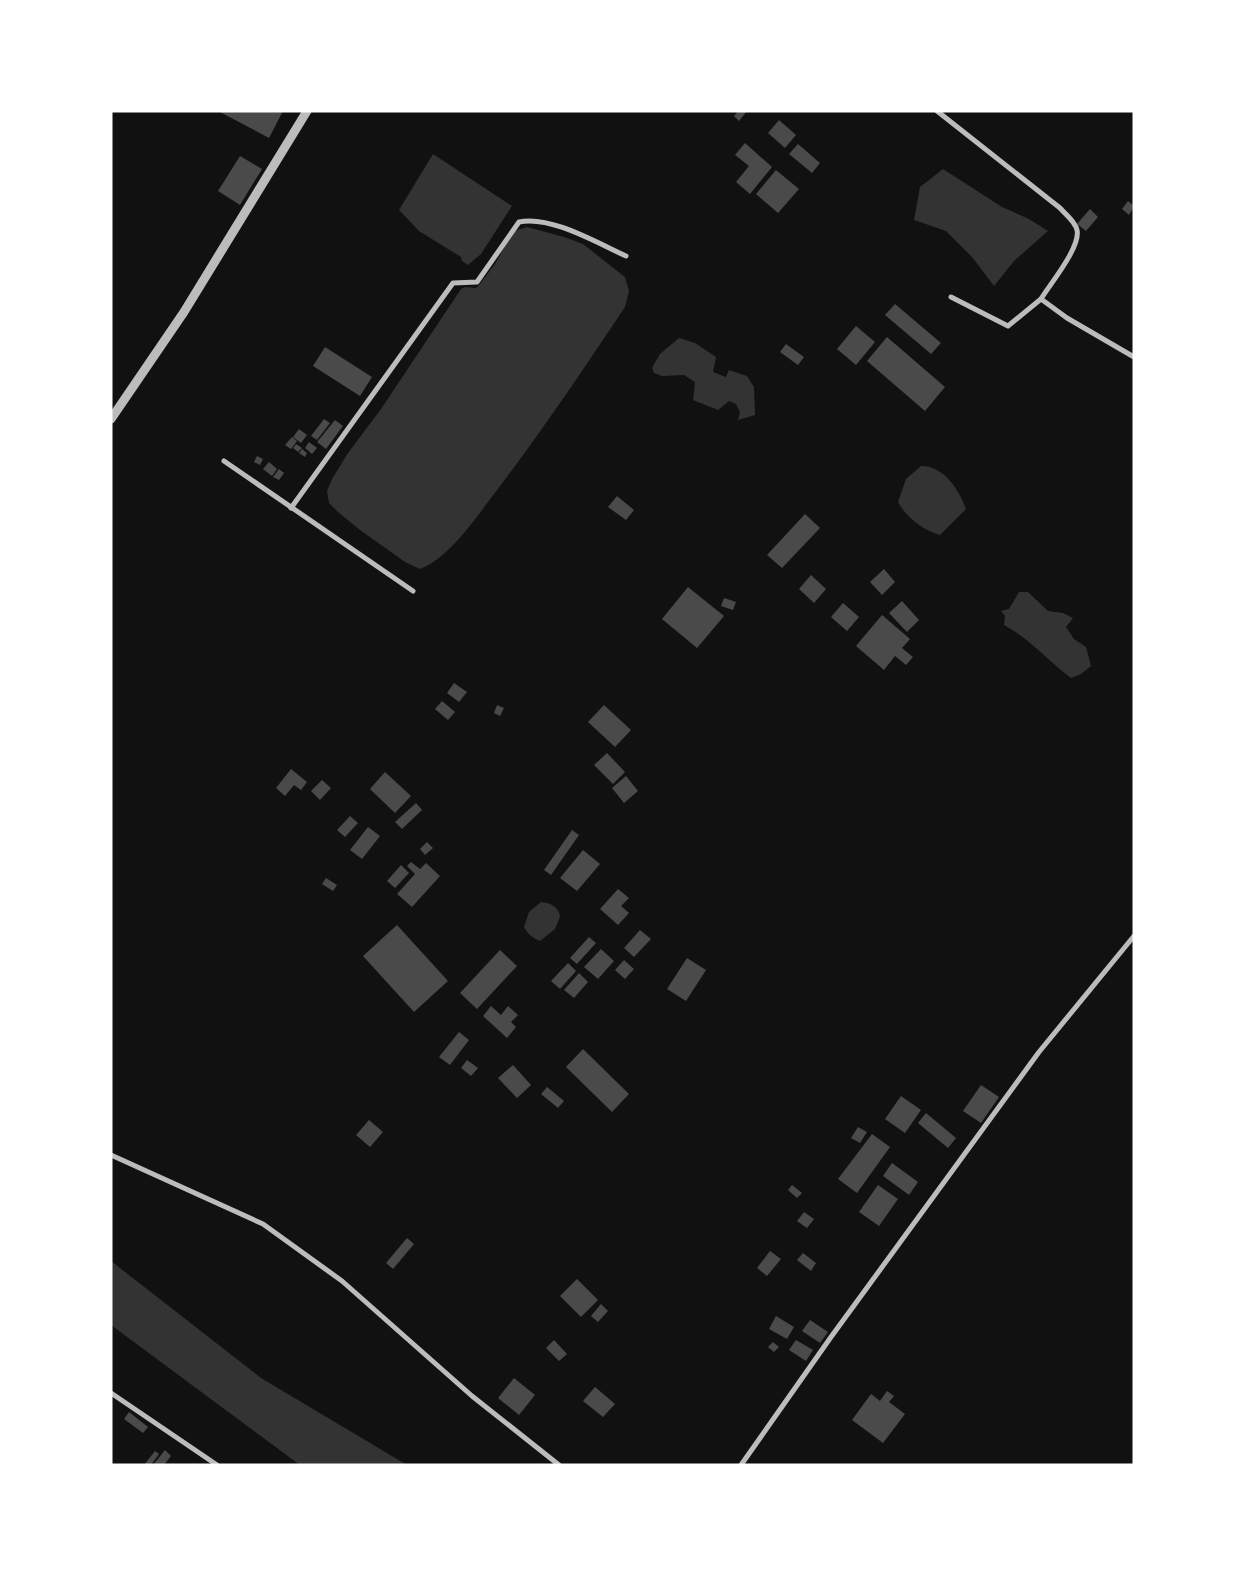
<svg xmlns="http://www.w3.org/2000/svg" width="1245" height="1576" viewBox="0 0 1245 1576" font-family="Jost,sans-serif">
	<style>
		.water { fill: #333 }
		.building { fill: #4a4a4a }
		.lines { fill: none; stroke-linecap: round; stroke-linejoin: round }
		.minor { stroke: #bcbcbc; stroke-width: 5 }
		.tertiary { stroke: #bcbcbc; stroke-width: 9 }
	</style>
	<rect width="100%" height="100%" fill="#111"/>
	<g class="water">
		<path d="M433,154L512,206L481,254L468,265L462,261L461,257L419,231L399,210Z"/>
		<path d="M943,169L1002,207L1029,219L1048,231L1014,261L994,286L972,257L946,231L914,220L920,187Z"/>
		<path d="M527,227L564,237L583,244L616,270L625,277L629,291L625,307C583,370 540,434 494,494C475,519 449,558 420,569L405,562L360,530L338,512L329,503L327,491L332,479L348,453L381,409L461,289L465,287L476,288L479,285L495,264L511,235L517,230Z"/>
		<path d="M679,338L695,343L716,357L713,372L726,377L729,370L747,376L754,387L755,415L738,420L740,412L736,404L729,401L718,410L693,400L695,382L684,375L662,376L654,373L652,368L660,354Z"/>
		<path d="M921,466C944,466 959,490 966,509L940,535C924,531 906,517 898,502L906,479Z"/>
		<path d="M1019,592H1028L1048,611L1063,613L1073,618L1066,627L1074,639L1086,647L1091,666L1081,674L1071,678C1048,661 1030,639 1004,625L1005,616L1001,611L1009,609Z"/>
		<path d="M541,902C551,903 559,907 560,917L555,929L540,941C532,938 528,934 524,927L529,912Z"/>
		<path d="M111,1261L261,1378L407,1465H300L111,1325Z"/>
	</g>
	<g class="building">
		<path d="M218,111H283L269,138Z"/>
		<path d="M738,111H747L739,121L734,116Z"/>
		<path d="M779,120L796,135L785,148L768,133Z"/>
		<path d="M745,143L772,167L750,194L736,182L749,166L735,155Z"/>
		<path d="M798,144L820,163L812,173L789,154Z"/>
		<path d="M240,156L262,169L240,205L218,191Z"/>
		<path d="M776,170L799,189L778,213L756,194Z"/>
		<path d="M1128,201L1134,206L1129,215L1122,209Z"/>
		<path d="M1090,209L1098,217L1086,231L1077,224Z"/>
		<path d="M895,304L941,343L931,354L885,315Z"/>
		<path d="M856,326L875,342L856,365L837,349Z"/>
		<path d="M887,337L945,387L925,411L867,361Z"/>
		<path d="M786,344L804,357L798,365L780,352Z"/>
		<path d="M325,347L372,377L360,396L313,366Z"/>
		<path d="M324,419L330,423L317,440L311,436Z"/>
		<path d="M335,420L343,426L326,449L317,442Z"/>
		<path d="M299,429L307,435L301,443L293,437Z"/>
		<path d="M292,437L297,441L291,449L285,445Z"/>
		<path d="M309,442L317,448L312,454L305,448Z"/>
		<path d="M296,444L302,448L298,452L293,448Z"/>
		<path d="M302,449L307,453L305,457L299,453Z"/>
		<path d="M257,456L263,459L260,465L254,462Z"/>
		<path d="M269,462L277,469L272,476L263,469Z"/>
		<path d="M279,469L284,473L279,480L273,477Z"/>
		<path d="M617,496L634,510L626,520L608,507Z"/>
		<path d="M805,514L820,528L782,568L767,555Z"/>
		<path d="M884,569L895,582L882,595L870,582Z"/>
		<path d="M811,575L826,589L814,603L799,589Z"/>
		<path d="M688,587L724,616L697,648L662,619Z"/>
		<path d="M724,598L736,602L733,610L721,606Z"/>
		<path d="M902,601L919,620L907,632L889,613Z"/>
		<path d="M843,603L859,617L847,631L831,617Z"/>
		<path d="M882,615L910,639L902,648L913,657L906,665L895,656L884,670L856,646Z"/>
		<path d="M454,683L467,692L459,702L447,693Z"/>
		<path d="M442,701L455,712L448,720L435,709Z"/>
		<path d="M497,705L504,708L500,716L494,713Z"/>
		<path d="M604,705L631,730L615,747L588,722Z"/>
		<path d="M607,753L625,772L613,784L594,765Z"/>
		<path d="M291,769L307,782L301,790L294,785L285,796L276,788Z"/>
		<path d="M385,772L411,796L395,813L370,789Z"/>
		<path d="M626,776L638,791L624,803L612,788Z"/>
		<path d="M322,780L331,788L320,800L311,791Z"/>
		<path d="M416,803L422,810L402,829L395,822Z"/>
		<path d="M350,816L358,823L345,837L337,830Z"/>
		<path d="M368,827L380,836L362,859L350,850Z"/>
		<path d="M572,830L579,835L551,875L544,870Z"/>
		<path d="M427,842L433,848L425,855L420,849Z"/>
		<path d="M583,850L600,864L577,891L560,878Z"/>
		<path d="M411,862L420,869L426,863L440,876L412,907L397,894L415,874L407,866Z"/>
		<path d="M401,865L409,873L395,888L387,881Z"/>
		<path d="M326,878L337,885L333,891L322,884Z"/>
		<path d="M618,889L629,898L621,906L629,913L618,925L600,909Z"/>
		<path d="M397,925L448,981L414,1012L363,956Z"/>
		<path d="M640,930L651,939L634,957L624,948Z"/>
		<path d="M589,937L596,943L577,964L570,958Z"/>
		<path d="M601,949L614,961L598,979L584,967Z"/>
		<path d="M500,950L517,966L477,1009L460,993Z"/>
		<path d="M687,958L706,970L686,1001L667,989Z"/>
		<path d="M624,960L634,969L625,979L615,970Z"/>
		<path d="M568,963L576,971L560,989L551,981Z"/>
		<path d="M579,973L588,982L574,998L564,990Z"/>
		<path d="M491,1006L501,1015L508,1006L518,1015L511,1022L516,1027L507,1038L483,1016Z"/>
		<path d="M459,1032L469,1040L450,1065L439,1057Z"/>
		<path d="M583,1049L629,1094L612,1112L566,1067Z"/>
		<path d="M467,1060L478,1068L471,1076L461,1068Z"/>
		<path d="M513,1065L531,1085L517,1098L498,1078Z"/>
		<path d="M981,1085L999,1097L981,1123L963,1111Z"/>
		<path d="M547,1087L564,1101L558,1108L541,1094Z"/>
		<path d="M901,1096L921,1110L905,1133L885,1119Z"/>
		<path d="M926,1113L956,1138L948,1148L918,1123Z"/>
		<path d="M369,1120L383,1132L370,1147L356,1135Z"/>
		<path d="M858,1127L867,1132L860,1143L851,1138Z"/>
		<path d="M872,1134L890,1147L857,1193L838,1179Z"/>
		<path d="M892,1163L918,1182L909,1195L883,1176Z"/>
		<path d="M792,1185L802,1193L797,1198L788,1190Z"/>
		<path d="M878,1185L898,1199L879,1226L859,1212Z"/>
		<path d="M804,1212L814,1219L807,1228L797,1221Z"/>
		<path d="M407,1238L414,1244L393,1269L386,1263Z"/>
		<path d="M770,1251L781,1259L767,1276L757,1268Z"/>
		<path d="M803,1253L816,1263L811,1271L797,1260Z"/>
		<path d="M577,1279L598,1300L581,1317L560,1296Z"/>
		<path d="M601,1304L608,1311L598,1322L591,1316Z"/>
		<path d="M776,1316L794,1327L787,1339L769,1329Z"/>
		<path d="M810,1320L828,1332L820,1343L802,1331Z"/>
		<path d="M554,1340L567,1354L559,1361L546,1348Z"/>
		<path d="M796,1340L813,1350L806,1361L789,1350Z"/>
		<path d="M773,1342L779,1347L774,1352L768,1347Z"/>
		<path d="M514,1378L535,1395L519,1415L498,1398Z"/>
		<path d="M595,1387L615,1404L603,1417L583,1401Z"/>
		<path d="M887,1391L894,1396L889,1402L905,1414L883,1443L852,1420L871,1394L880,1401Z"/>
		<path d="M129,1412L148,1427L143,1433L124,1419Z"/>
		<path d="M165,1450L171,1456L164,1465H153Z"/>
		<path d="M155,1451L159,1454L151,1465H144Z"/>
	</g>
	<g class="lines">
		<g class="minor">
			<path d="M937,111L1060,208C1066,215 1075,221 1077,230C1081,247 1050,284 1041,299"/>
			<path d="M951,297L1008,326L1041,299L1067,318L1134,357"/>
			<path d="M224,461L413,591"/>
			<path d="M291,508L453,283L477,282L519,222C550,215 597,243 626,256"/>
			<path d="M111,1155L263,1224L342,1281L472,1396L559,1465"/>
			<path d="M111,1393L217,1465"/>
			<path d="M741,1465L831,1337L1039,1052L1134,936"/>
		</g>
		<path class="tertiary" d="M111,419L184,312L307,111"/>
	</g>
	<rect width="1245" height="1576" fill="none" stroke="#ffffff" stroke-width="225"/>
</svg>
